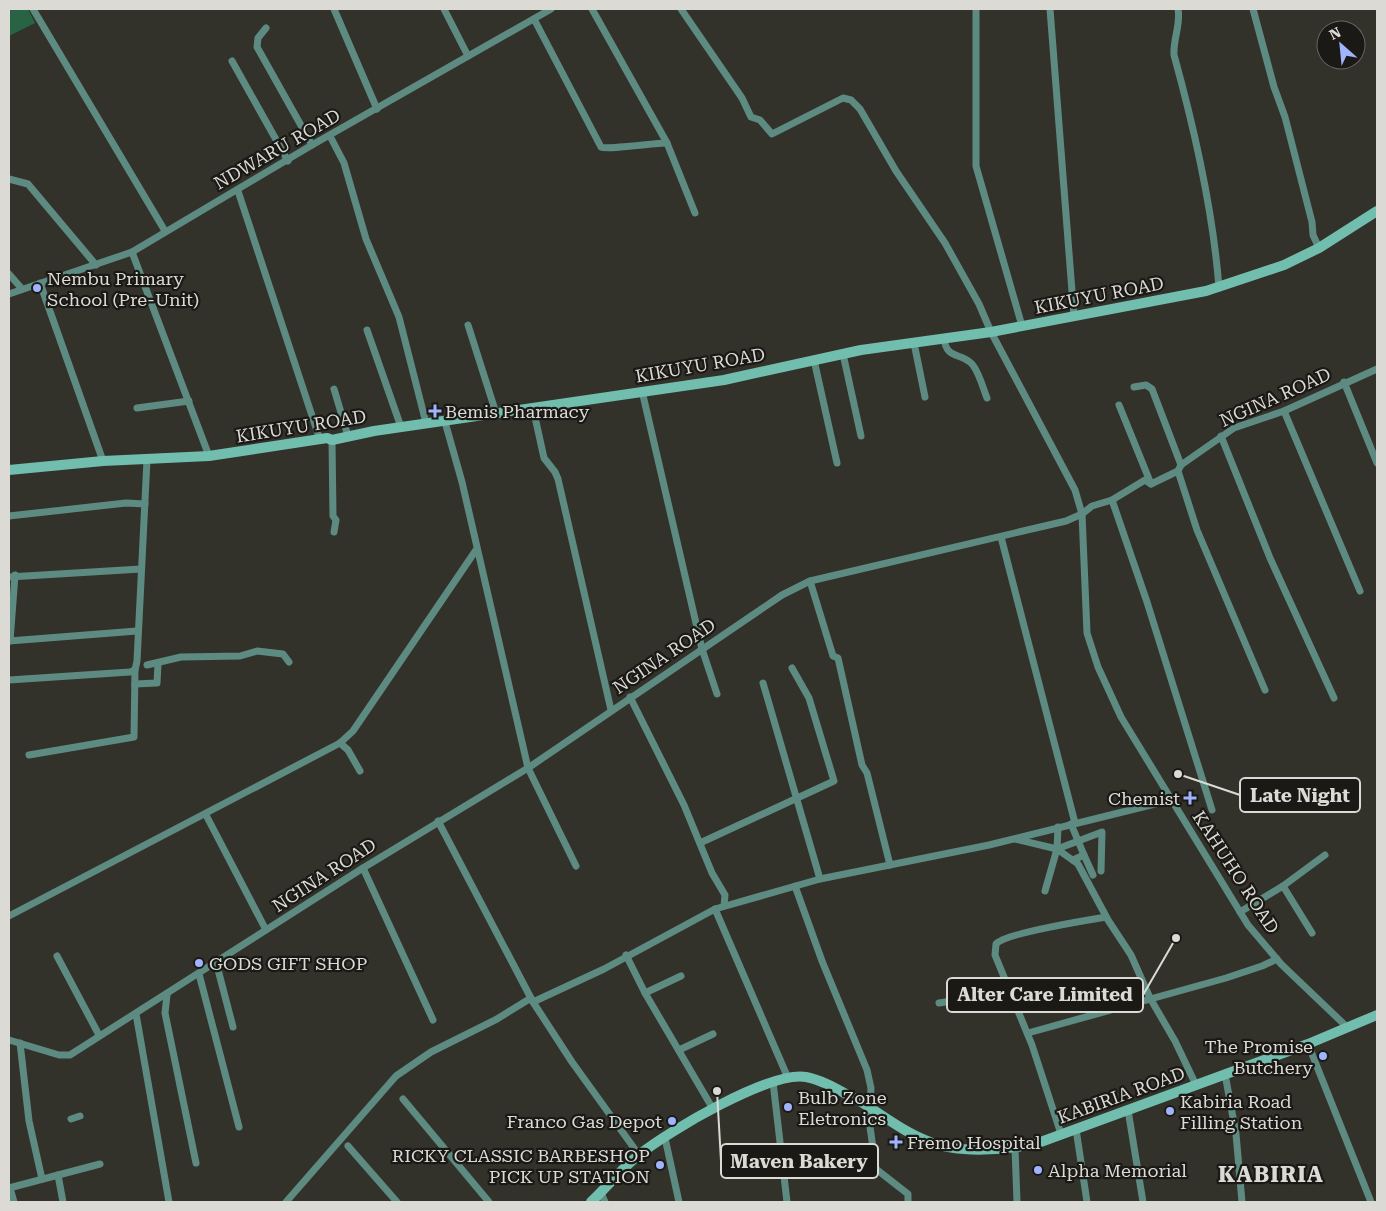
<svg xmlns="http://www.w3.org/2000/svg" width="1386" height="1211" viewBox="0 0 1386 1211" font-family="'Roboto Serif',serif">
	<style>
		.green { fill: #286343 }
		.lines { fill: none; stroke-linecap: round; stroke-linejoin: round }
		.street { stroke: #5d8b82; stroke-width: 7 }
		.secondary { stroke: #71beaf; stroke-width: 10 }
		.poi-dot { fill: #a0b3fd; stroke: #1a1916; stroke-width: 2 }
		.labels { text-anchor: middle; dominant-baseline: central; stroke-width: 4.5; stroke-linejoin: round; paint-order: stroke }
		.street-label { font-size: 18px; fill: #dbdad5; stroke: #1a1916 }
		.poi-label { font-size: 18px; fill: #dbdad5; stroke: #1a1916; text-anchor: start }
		.district-label { font-size: 22px; font-weight: bold; letter-spacing: 1px; fill: #dbdad5; stroke: #1a1916 }
		.leader { fill: none; stroke: #dbdad5; stroke-width: 2 }
		.callout-dot { fill: #dbdad5; stroke: #1a1916; stroke-width: 2 }
		.callout { fill: #1a1916; stroke: #dbdad5; stroke-width: 2 }
		.callout-label { font-size: 19px; text-anchor: middle; font-weight: bold; fill: #dbdad5 }
	</style>
	<rect width="100%" height="100%" fill="#33322a"/>
	<path class="green" d="M9,9H28L35,23L9,36Z"/>
	<g class="lines">
		<g class="street">
			<path d="M33,9L165,231"/>
			<path d="M334,9L377,109"/>
			<path d="M444,9L468,56"/>
			<path d="M592,9L667,143L695,213"/>
			<path d="M681,9L742,98L751,117L760,120L772,134L843,98L851,100L860,109L896,171L945,243L979,304L991,332L1075,490L1082,514L1087,633L1098,667L1121,717L1248,925L1281,964L1347,1027"/>
			<path d="M976,9V166L1022,326"/>
			<path d="M1050,9L1074,317"/>
			<path d="M1178,9C1181,25 1173,38 1174,55C1195,131 1213,209 1219,288"/>
			<path d="M1253,9L1274,87L1285,117L1312,222L1313,235L1319,248"/>
			<path d="M534,19L601,147C606,150 655,143 667,143"/>
			<path d="M266,28L258,38L257,47L312,145"/>
			<path d="M232,61L288,161"/>
			<path d="M330,136L344,163L366,239L399,317L426,423"/>
			<path d="M9,179L28,184L96,265"/>
			<path d="M238,191L320,440"/>
			<path d="M132,252L209,456"/>
			<path d="M9,274L22,289"/>
			<path d="M40,283L103,461"/>
			<path d="M9,294L132,252L312,145L551,9"/>
			<path d="M468,325L496,413"/>
			<path d="M367,330L401,427"/>
			<path d="M944,338C946,360 961,352 972,364C979,372 983,388 987,398"/>
			<path d="M914,343L925,397"/>
			<path d="M843,354L861,436"/>
			<path d="M814,360L837,463"/>
			<path d="M1344,382L1377,463"/>
			<path d="M1134,387L1146,385L1152,389L1181,465"/>
			<path d="M334,389L348,436"/>
			<path d="M642,391L702,649L717,694"/>
			<path d="M1119,405L1151,484"/>
			<path d="M137,408L189,401"/>
			<path d="M533,408L544,458L555,472L558,479L611,710"/>
			<path d="M1284,411L1360,591"/>
			<path d="M445,422L462,482L528,768L576,866"/>
			<path d="M1221,436L1270,558L1334,698"/>
			<path d="M332,440L333,516L336,520L334,532"/>
			<path d="M1178,471L1197,530L1265,690"/>
			<path d="M1112,500L1147,602L1212,810"/>
			<path d="M9,516L126,503L145,504"/>
			<path d="M1001,537L1075,823"/>
			<path d="M9,577L141,569"/>
			<path d="M810,581L833,656L838,658L862,765L867,773L890,865"/>
			<path d="M9,641L137,631"/>
			<path d="M10,641L15,575"/>
			<path d="M147,665L181,657L240,656L257,651L283,654L289,662"/>
			<path d="M9,680L130,672L135,670L137,661L147,460"/>
			<path d="M763,683L820,879"/>
			<path d="M135,684L157,683L158,664"/>
			<path d="M630,697L684,805L712,873L725,895L724,906"/>
			<path d="M340,743L348,750L360,771"/>
			<path d="M29,755L134,737L135,670"/>
			<path d="M206,815L266,930"/>
			<path d="M438,821L533,1002L572,1062L639,1155"/>
			<path d="M1071,824L1084,855"/>
			<path d="M1058,827L1057,849L1078,864L1108,920L1131,955L1150,998L1175,1041L1196,1085"/>
			<path d="M1015,839L1057,849L1102,832L1101,871"/>
			<path d="M700,843L834,781L809,698L792,668"/>
			<path d="M1073,860L1084,855L1093,875"/>
			<path d="M363,868L433,1020"/>
			<path d="M795,886L822,961L867,1070L871,1088L869,1120L876,1169L908,1194V1202"/>
			<path d="M1283,886L1312,933"/>
			<path d="M1045,891L1057,849"/>
			<path d="M715,909L788,1078"/>
			<path d="M1240,912L1283,886L1325,855"/>
			<path d="M9,916L340,743L353,731L476,550"/>
			<path d="M626,955L645,993L713,1109"/>
			<path d="M57,956L99,1035"/>
			<path d="M216,962L233,1027"/>
			<path d="M199,974L239,1127"/>
			<path d="M645,993L681,976"/>
			<path d="M167,995L165,1013L196,1163"/>
			<path d="M533,1002L604,969L715,909L820,879L989,845L1171,800"/>
			<path d="M939,1003L1010,992"/>
			<path d="M136,1014L169,1202"/>
			<path d="M1028,1033L1226,978L1262,966L1277,959"/>
			<path d="M9,1040L59,1055H70L363,868L528,768L782,595L810,581L1066,521L1082,514L1092,506L1112,500L1145,480L1151,484L1178,471L1181,465L1234,428L1284,411L1377,369"/>
			<path d="M20,1043L29,1121L42,1179"/>
			<path d="M1308,1044L1371,1202"/>
			<path d="M679,1050L713,1034"/>
			<path d="M1225,1074L1236,1134L1242,1202"/>
			<path d="M773,1082L787,1202"/>
			<path d="M403,1099L489,1202"/>
			<path d="M1128,1110L1143,1202"/>
			<path d="M71,1119L80,1116"/>
			<path d="M1076,1129L1087,1202"/>
			<path d="M1061,1134L1032,1045L995,955L996,944C1005,933 1088,920 1106,917"/>
			<path d="M665,1138L679,1202"/>
			<path d="M348,1146L397,1202"/>
			<path d="M1015,1148L1017,1202"/>
			<path d="M58,1175L63,1202"/>
			<path d="M9,1188L100,1164"/>
			<path d="M10,1188L14,1202"/>
			<path d="M601,1193L605,1202"/>
			<path d="M286,1202L396,1076L431,1052L497,1019L531,998"/>
		</g>
		<g class="secondary">
			<path d="M9,470L103,461L209,456L327,438L332,440L374,431L724,380L861,350L991,332L1206,291L1284,265L1319,248L1377,211"/>
			<path d="M591,1202C607,1187 622,1168 640,1154C669,1131 770,1071 806,1077C826,1081 843,1093 861,1102C884,1116 905,1133 930,1142C959,1154 1008,1150 1038,1143L1308,1044L1377,1015"/>
		</g>
	</g>
	<g class="poi-dot">
		<circle cx="37" cy="288" r="5"/>
		<path d="M432.5 403.5h5v5h5v5h-5v5h-5v-5h-5v-5h5z"/>
		<path d="M1187.5 790.5h5v5h5v5h-5v5h-5v-5h-5v-5h5z"/>
		<circle cx="199" cy="963" r="5"/>
		<circle cx="1323" cy="1056" r="5"/>
		<circle cx="788" cy="1107" r="5"/>
		<circle cx="1170" cy="1111" r="5"/>
		<circle cx="672" cy="1121" r="5"/>
		<path d="M893.5 1134.5h5v5h5v5h-5v5h-5v-5h-5v-5h5z"/>
		<circle cx="660" cy="1165" r="5"/>
		<circle cx="1038" cy="1170" r="5"/>
	</g>
	<g class="labels">
		<g class="street-label">
			<text transform="translate(277 149) rotate(-30)">NDWARU ROAD</text>
			<text transform="translate(1099 295) rotate(-11)">KIKUYU ROAD</text>
			<text transform="translate(700 365) rotate(-10)">KIKUYU ROAD</text>
			<text transform="translate(1275 397) rotate(-24)">NGINA ROAD</text>
			<text transform="translate(301 426) rotate(-9)">KIKUYU ROAD</text>
			<text transform="translate(664 656) rotate(-34)">NGINA ROAD</text>
			<text transform="translate(1236 872) rotate(57)">KAHUHO ROAD</text>
			<text transform="translate(324 875) rotate(-33)">NGINA ROAD</text>
			<text transform="translate(1121 1095) rotate(-20)">KABIRIA ROAD</text>
		</g>
		<g class="poi-label">
			<text x="47" y="278">Nembu Primary<tspan x="47" dy="21">School (Pre-Unit)</tspan></text>
			<text x="445" y="411">Bemis Pharmacy</text>
			<text x="1180" y="798" text-anchor="end">Chemist</text>
			<text x="209" y="963">GODS GIFT SHOP</text>
			<text x="1313" y="1046" text-anchor="end">The Promise<tspan x="1313" dy="21">Butchery</tspan></text>
			<text x="798" y="1097">Bulb Zone<tspan x="798" dy="21">Eletronics</tspan></text>
			<text x="1180" y="1101">Kabiria Road<tspan x="1180" dy="21">Filling Station</tspan></text>
			<text x="662" y="1121" text-anchor="end">Franco Gas Depot</text>
			<text x="907" y="1142">Fremo Hospital</text>
			<text x="650" y="1155" text-anchor="end">RICKY CLASSIC BARBESHOP<tspan x="650" dy="21">PICK UP STATION</tspan></text>
			<text x="1048" y="1170">Alpha Memorial</text>
		</g>
		<g class="district-label">
			<text x="1271" y="1174">KABIRIA</text>
		</g>
	</g>
	<path class="leader" d="M1178 774L1240 795M1176 938L1143 995M717 1091L721 1161"/>
	<g class="callout-dot">
		<circle cx="1178" cy="774" r="5"/>
		<circle cx="1176" cy="938" r="5"/>
		<circle cx="717" cy="1091" r="5"/>
	</g>
	<g class="callout">
		<rect x="1240" y="778" width="120" height="34" rx="5"/>
		<rect x="947" y="978" width="196" height="34" rx="5"/>
		<rect x="721" y="1144" width="157" height="34" rx="5"/>
	</g>
	<g class="callout-label">
		<text x="1300" y="802">Late Night</text>
		<text x="1045" y="1001">Alter Care Limited</text>
		<text x="799" y="1168">Maven Bakery</text>
	</g>
	<rect width="1386" height="1211" fill="none" stroke="#dbdad5" stroke-width="20"/>
	<g transform="translate(1341 45) rotate(333)"><circle r="24" fill="#1a1916" stroke="#676662"/>
	<path d="M0-4L9 19L0 12L-9 19Z" fill="#a0b3fd"/>
	<text y="-8" font-size="14" font-weight="bold" text-anchor="middle" fill="#dbdad5">N</text>
	</g>
</svg>
